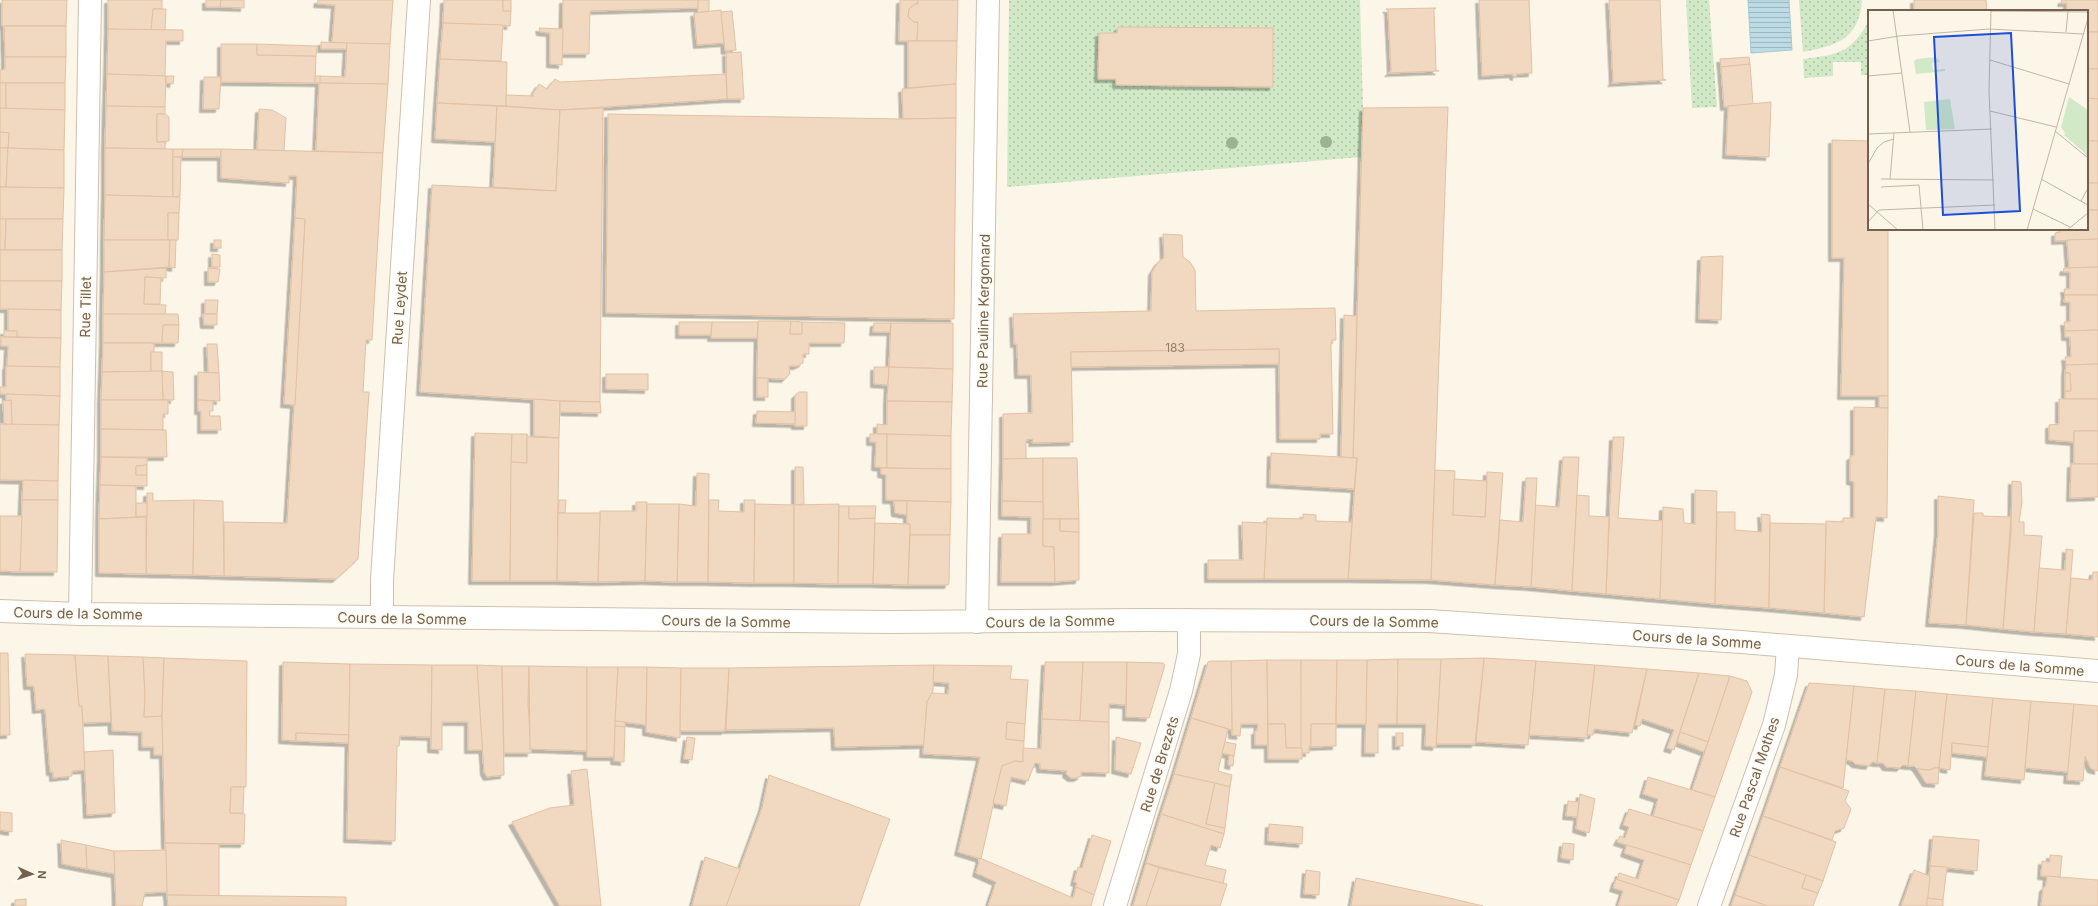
<svg xmlns="http://www.w3.org/2000/svg" width="2098" height="906" viewBox="0 0 2098 906" font-family="Inter,sans-serif">
	<style>
		.green { fill: url(#green-dots) }
		.water { fill: url(#water-rules); stroke: #a4c9d6 }
		.building { fill: #f0d8c1; stroke: #e2c1a2; filter: url(#shadow) }
		.lines { fill: none; stroke-linecap: round; stroke-linejoin: round }
		.street-casing { stroke: #cdbfaf; stroke-width: 24 }
		.secondary-casing { stroke: #d0c0ac; stroke-width: 24 }
		.street { stroke: #fff; stroke-width: 22 }
		.secondary { stroke: #fff; stroke-width: 22 }
		.tree { fill: #9db28e }
		.labels { text-anchor: middle; dominant-baseline: central; stroke-width: 3; stroke-linejoin: round; paint-order: stroke }
		.number-label { font-size: 12px; fill: #947d6a }
		.street-label { font-size: 14px; fill: #755f4d; stroke: #fefaef }
		.inset-road { fill: none; stroke: #c2b5a5; stroke-width: 1 }
		.view { fill: #1d4ed8; fill-opacity: 0.15; stroke: #1d4ed8; stroke-width: 2 }
		.inset-edge { fill: none; stroke: #755f4d; stroke-width: 2 }
	</style>
	<defs>
		<pattern id="green-dots" width="8" height="8" patternUnits="userSpaceOnUse"><rect width="8" height="8" fill="#d1e9c7"/><path d="M2 2h.1M6 6h.1" fill="none" stroke="#aec0a4" stroke-width="1.8" stroke-linecap="round"/></pattern>
		<pattern id="water-rules" width="6" height="5" patternUnits="userSpaceOnUse"><rect width="6" height="5" fill="#bddbe5"/><path d="M0 2.5h6" fill="none" stroke="#9eb5bc"/></pattern>
		<filter id="shadow"><feDropShadow dx="-3.5" dy="3.5" stdDeviation="0" flood-color="#0004"/></filter>
	</defs>
	<rect width="100%" height="100%" fill="#fcf6e8"/>
	<g class="green">
		<path d="M1009,0H1360L1363,108L1361,157L1007,187Z"/>
		<path d="M1686,0H1709L1717,107L1692,108Z"/>
		<path d="M1799,0H1862C1859,40 1837,45 1803,52Z"/>
		<path d="M1867,24L1869,27V75H1861V62H1833V76L1804,78L1803,59C1835,55 1850,54 1867,24Z"/>
	</g>
	<path class="water" d="M1748,0H1789L1792,50L1751,53Z"/>
	<g class="building">
		<path d="M2,0H67L66,26H2Z"/>
		<path d="M108,0H162V9H153L151,31L108,29Z"/>
		<path d="M206,0H221L220,7H206Z"/>
		<path d="M221,0H244V8L220,7Z"/>
		<path d="M318,0H393L390,44L332,43L335,5L317,4Z"/>
		<path d="M444,0H503V11H511L510,26L443,23Z"/>
		<rect x="503" y="0" width="8" height="11"/>
		<path d="M563,0H698V8L590,11L589,54H562Z"/>
		<path d="M698,0H709V11L698,13Z"/>
		<path d="M900,0H918V4H915L909,9L908,17L914,22H918L917,41H899Z"/>
		<path d="M918,0H958L957,41H917L918,22H914L908,17L909,9L915,4H918Z"/>
		<path d="M1479,0H1529L1532,73L1516,74V77L1513,76V74L1482,76Z"/>
		<path d="M1609,0H1660L1663,79L1666,80L1611,83L1613,81Z"/>
		<path d="M1914,0H1986L1987,11H1914Z"/>
		<path d="M2062,0H2098V32H2087V11H2067V3H2061Z"/>
		<path d="M1436,8L1434,9L1436,70L1439,71L1388,73L1391,71L1388,10L1386,9Z"/>
		<path d="M153,9H166L165,31H151Z"/>
		<path d="M721,10L724,43L697,45L694,13Z"/>
		<path d="M732,11L736,50L725,51L721,12Z"/>
		<path d="M443,23L503,25L501,61L440,59Z"/>
		<path d="M4,26H66V57H5Z"/>
		<path d="M1118,27L1273,28V87L1116,85V79H1098L1099,33H1117Z"/>
		<path d="M539,28L563,29L562,65L550,64V33L540,32Z"/>
		<path d="M108,29L183,30V41H166L165,76L107,74Z"/>
		<rect x="2087" y="32" width="11" height="37"/>
		<path d="M908,41H957L956,84L908,88Z"/>
		<path d="M321,42L347,43V49H321Z"/>
		<path d="M347,43L390,44L388,84L319,83L320,76L345,77Z"/>
		<path d="M221,44H257V55L316,56L315,83L221,82Z"/>
		<path d="M257,44L317,46L316,56L257,55Z"/>
		<path d="M741,52L744,99H727L726,53Z"/>
		<path d="M5,57H66L65,83H0V70L5,69Z"/>
		<path d="M1749,57L1750,64L1721,67L1720,59Z"/>
		<path d="M440,59L507,62L506,106L437,103Z"/>
		<path d="M1750,64L1753,104L1724,107L1721,67Z"/>
		<path d="M2087,69H2098V99L2087,98Z"/>
		<path d="M107,74L166,76L165,107L106,106Z"/>
		<path d="M726,74L727,99L560,110L506,106V95L534,96L532,95L539,84L547,89L555,79L560,82Z"/>
		<path d="M166,76H174L173,84L166,83Z"/>
		<rect x="315" y="76" width="5" height="7"/>
		<path d="M204,77H221L219,109H203Z"/>
		<path d="M0,83H6V109L0,108Z"/>
		<path d="M6,83H65V110L6,109Z"/>
		<path d="M319,83L388,84L383,153L316,151Z"/>
		<path d="M956,84V118L903,119L902,89Z"/>
		<path d="M2087,98L2098,99V141H2087Z"/>
		<path d="M1771,102L1769,157L1726,155L1728,106Z"/>
		<path d="M437,103L497,106L495,142L435,139Z"/>
		<path d="M106,106L165,107V114H157V142H165V149L105,148Z"/>
		<path d="M497,106L560,110L556,191L493,187Z"/>
		<path d="M1448,107L1431,580L1348,579L1357,458H1353L1363,108Z"/>
		<path d="M0,108L65,110L64,150L8,148L9,133L0,132Z"/>
		<path d="M603,108L600,402L560,401L420,392L432,185L556,191L560,110Z"/>
		<path d="M259,109L272,110L286,118L284,151L257,150Z"/>
		<path d="M157,114H165L169,117V141L157,142Z"/>
		<path d="M608,114L903,119L956,118L954,319L606,313Z"/>
		<path d="M0,132L9,133L8,148H0Z"/>
		<path d="M1832,140L1869,141V229H1888V396H1841L1844,258H1832Z"/>
		<rect x="2087" y="141" width="11" height="42"/>
		<path d="M0,148H8L6,187H0Z"/>
		<path d="M8,148L64,150V188L6,187Z"/>
		<path d="M105,148L173,149V197L105,195Z"/>
		<path d="M173,149H183L182,157H173Z"/>
		<path d="M183,149H221V157H182Z"/>
		<path d="M221,149L383,153L372,340H366L363,392H369L358,559L336,579L224,576V522L287,523L305,219L295,218L297,176H289V183L221,178Z"/>
		<path d="M173,157H181L180,196L173,197Z"/>
		<rect x="2087" y="183" width="11" height="27"/>
		<path d="M0,187L64,188L63,219H0Z"/>
		<path d="M105,195L180,197L179,213H168V240H104Z"/>
		<path d="M2087,210H2098V239L2055,241V233L2060,232V229H2087Z"/>
		<path d="M168,213H179L178,240H168Z"/>
		<path d="M295,218L305,219L295,405L284,404Z"/>
		<path d="M0,219H6L5,250H0Z"/>
		<path d="M6,219H63L62,250H5Z"/>
		<path d="M1163,234L1182,235L1183,257L1190,262L1195,270L1196,311L1335,308L1336,340H1332L1331,345L1333,434H1320V439H1280L1279,349L1071,352L1073,442L1032,443L1033,439L1026,440V459H1003V414L1032,413L1031,375H1018L1017,344H1014L1013,314L1151,311L1152,272L1158,262L1164,258Z"/>
		<path d="M2098,239V267L2069,268L2067,240Z"/>
		<path d="M104,240H170L169,267L104,272Z"/>
		<path d="M170,240H176L175,268L169,267Z"/>
		<rect x="214" y="240" width="7" height="8"/>
		<rect x="0" y="250" width="62" height="31"/>
		<path d="M212,254L220,255V267H212Z"/>
		<path d="M1723,256L1721,320L1699,319L1701,257Z"/>
		<path d="M2098,267V295H2065L2064,289H2070V272H2063L2064,268Z"/>
		<path d="M166,268V278L145,277L144,304L166,305L165,315L103,314L104,272Z"/>
		<path d="M208,268L220,269L218,282H208Z"/>
		<path d="M145,277L161,278L160,304H144Z"/>
		<path d="M0,281H62L61,310L0,309Z"/>
		<path d="M2065,295H2098V330L2065,331L2064,322H2070V302H2064Z"/>
		<path d="M205,300H218L217,314H205Z"/>
		<path d="M8,309L61,310V338L17,337V331H8Z"/>
		<path d="M103,314H178L179,325H163L162,343H103Z"/>
		<path d="M203,314H217V325H204Z"/>
		<path d="M1344,315L1357,316L1353,458L1341,457Z"/>
		<path d="M758,321H791L790,334H802V322L845,323L844,343H809V354H803V363L797,366H789L790,374L785,379L757,378Z"/>
		<path d="M791,321L802,322V334H790Z"/>
		<path d="M679,322H712L711,335H679Z"/>
		<path d="M712,322H758L757,338H711Z"/>
		<path d="M874,323H891L890,332H873Z"/>
		<path d="M891,323H953V369L889,367Z"/>
		<path d="M163,325H179L178,343H162Z"/>
		<path d="M2098,330V364L2066,365L2065,357H2071L2070,337H2065V331Z"/>
		<rect x="4" y="331" width="13" height="6"/>
		<path d="M1,337L61,338L60,367H7L8,346H1Z"/>
		<path d="M103,343H154V352H151V372H102Z"/>
		<path d="M207,344H217L219,373H208Z"/>
		<path d="M1279,349V364L1071,367V352Z"/>
		<path d="M151,352H162V371L151,372Z"/>
		<path d="M2098,364V399H2065V391H2071L2070,373H2065L2066,365Z"/>
		<path d="M6,366L60,367V396L0,394V387H6Z"/>
		<path d="M874,367H889L888,385L874,384Z"/>
		<path d="M889,367L953,369L952,402L887,401Z"/>
		<path d="M162,371L173,372L174,400H163Z"/>
		<path d="M162,371L163,400H101L102,372Z"/>
		<path d="M198,372L219,373L220,401L198,400Z"/>
		<path d="M2065,373H2070L2071,391H2065Z"/>
		<path d="M606,374H648V390L606,389Z"/>
		<rect x="757" y="378" width="11" height="19"/>
		<path d="M799,392H807V426H795V395Z"/>
		<path d="M6,394L60,396L59,425H12L11,400L6,401Z"/>
		<rect x="1879" y="396" width="9" height="12"/>
		<path d="M534,399L560,401L559,438L534,436Z"/>
		<path d="M2059,399H2098V431H2074V442L2049,440V425L2059,424Z"/>
		<path d="M11,400L12,425L4,424L3,401Z"/>
		<path d="M101,400H168V414H163V430L101,429Z"/>
		<path d="M198,400L213,401V411H209L210,416H220L221,430H201V411H198Z"/>
		<path d="M560,401L600,402L601,413L560,412Z"/>
		<path d="M887,401L952,402L951,436L877,434V424L887,425Z"/>
		<path d="M1854,407L1888,408L1887,518L1876,517L1864,617L1824,613L1826,521L1843,522V518H1854V482L1850,481V457L1854,455Z"/>
		<path d="M757,411L795,412V424L756,423Z"/>
		<path d="M0,424L59,425L58,481L0,480Z"/>
		<path d="M101,429L166,430L167,457H101Z"/>
		<rect x="2074" y="431" width="24" height="33"/>
		<path d="M475,433L512,434L510,581H472Z"/>
		<path d="M512,434H527V463L511,462Z"/>
		<path d="M527,434L529,437L559,438L557,581H510L511,462L527,463Z"/>
		<path d="M870,434H887V468L875,467L876,442H870Z"/>
		<path d="M887,434L951,436V469L887,468Z"/>
		<path d="M1613,437H1624L1618,518L1663,521L1660,599L1606,594Z"/>
		<path d="M1271,453L1357,458L1354,489L1270,484Z"/>
		<path d="M101,457L147,458V465L136,466V475H147V486L100,485Z"/>
		<path d="M1563,457H1579L1572,591L1531,587L1535,505L1559,507Z"/>
		<path d="M1043,458V502L1002,501L1003,459Z"/>
		<path d="M1043,458H1077L1079,519H1043Z"/>
		<path d="M2071,464H2098V497L2070,498Z"/>
		<path d="M147,465V475H136V466Z"/>
		<path d="M795,467H803L804,504L795,505Z"/>
		<path d="M881,468L951,469V502L886,500V475L881,474Z"/>
		<path d="M1435,470L1455,471L1453,515L1485,517L1487,472L1503,473L1495,585L1431,580Z"/>
		<path d="M697,473L709,474L708,582H677L679,504L696,506Z"/>
		<path d="M1526,478H1537L1531,587L1495,585L1500,520L1523,522Z"/>
		<path d="M1454,479L1487,481L1485,517L1453,515Z"/>
		<path d="M23,480L58,481V500H22Z"/>
		<path d="M2012,481L2021,482L2022,503L2019,522H2024V535L2042,536L2034,632L2003,629L2011,534Z"/>
		<path d="M100,485L136,486V517L99,519Z"/>
		<path d="M1695,490L1717,491L1715,604L1660,599L1663,507L1683,509L1684,523L1695,524Z"/>
		<path d="M147,493H153V501L194,500L193,575L146,574Z"/>
		<path d="M1577,495L1589,496V516L1609,517L1606,594L1572,591Z"/>
		<path d="M1938,496L1974,500L1966,625L1929,623L1938,532Z"/>
		<path d="M22,500H58L57,572H20Z"/>
		<path d="M194,500L223,501L224,576L193,575Z"/>
		<path d="M559,500H566L565,513H558Z"/>
		<path d="M709,500H719L718,511L744,512V500H755L754,583L708,582Z"/>
		<path d="M894,501H907V515L895,513Z"/>
		<path d="M907,501L951,502L950,535H910V524H907Z"/>
		<path d="M1002,501L1043,502V546L1054,547L1055,582H1001L1002,534H1031V517L1002,516Z"/>
		<path d="M636,502H647L645,581L598,582L600,511H636Z"/>
		<path d="M136,503H147V516L136,517Z"/>
		<path d="M647,504H679L677,582L645,581Z"/>
		<path d="M755,504L794,505V583H754Z"/>
		<path d="M839,504L838,584L794,583V505Z"/>
		<path d="M839,506H849V519L875,518L873,584H838Z"/>
		<path d="M849,506H876L875,518L849,519Z"/>
		<path d="M1717,512H1735V530L1762,532L1761,514L1770,515L1769,608L1715,604Z"/>
		<path d="M558,513H600L598,582L557,581Z"/>
		<path d="M1974,513H1983V516L2011,517L2003,629L1966,625Z"/>
		<path d="M1303,514L1316,515V521L1352,522L1348,579H1264L1267,518L1303,519Z"/>
		<path d="M0,516H22L20,572L0,571Z"/>
		<path d="M146,517V574L99,573V519Z"/>
		<path d="M1043,519H1060V531L1079,532V580L1055,582L1054,547L1043,546Z"/>
		<path d="M1060,519H1079V532L1060,531Z"/>
		<path d="M1242,522L1267,523L1264,579H1208V560H1243Z"/>
		<path d="M875,523L910,524L908,585L873,584Z"/>
		<path d="M1770,523L1826,524L1824,613L1769,608Z"/>
		<path d="M910,535H950L949,583L948,585H908Z"/>
		<path d="M2066,549L2073,550L2066,634L2034,632L2039,568L2065,570Z"/>
		<path d="M2093,572H2098V637L2066,634L2071,578L2092,580Z"/>
		<path d="M0,653H8L10,735H0Z"/>
		<path d="M25,654L75,655L79,706H82L85,770L72,771V776L53,778V772H50L45,709L36,710L34,686H27Z"/>
		<path d="M75,655L108,656L111,722L83,723L82,706H79Z"/>
		<path d="M108,656L143,657L145,695L144,717L162,716L163,755H154V747H142V732L112,731Z"/>
		<path d="M143,657L164,658L162,716L144,717L145,695Z"/>
		<path d="M164,658L247,661L246,787H231L230,813L245,814L244,844L165,843L162,716Z"/>
		<path d="M1484,658L1536,661L1528,745L1476,742Z"/>
		<path d="M1484,658L1475,744H1436L1441,659Z"/>
		<path d="M1398,659L1397,724H1378V753H1365L1367,660Z"/>
		<path d="M1398,659H1441L1436,747L1425,746L1426,724H1397Z"/>
		<path d="M1267,660L1268,745H1255V731H1257L1258,724H1241L1240,736L1232,735L1231,661Z"/>
		<path d="M1267,660H1301L1302,748H1286L1285,724H1268Z"/>
		<path d="M1301,660H1337L1336,724H1311V747L1309,746V753H1301Z"/>
		<path d="M1337,660H1367L1366,724H1336Z"/>
		<path d="M1211,661H1231L1232,730L1191,718L1208,662Z"/>
		<path d="M1536,661L1595,665L1587,738L1529,735Z"/>
		<path d="M283,662L350,664L349,735L296,733V741L282,740Z"/>
		<path d="M1045,662H1083L1080,721L1042,719Z"/>
		<path d="M1083,662H1127L1126,705L1109,704V722L1080,721Z"/>
		<path d="M1127,662L1163,663L1165,665L1149,718L1126,717Z"/>
		<path d="M350,664L432,665L431,737L400,736L399,746H397L395,841L347,839Z"/>
		<path d="M432,665H477L483,750H468V722H442V750L431,749Z"/>
		<path d="M477,665L502,666L504,775L487,777L484,772Z"/>
		<path d="M934,665L933,691L927,702L924,745L835,747L834,728L726,730L729,668Z"/>
		<path d="M934,665L1012,666L1010,679L1028,680L1025,724L1007,722L1006,739L1024,741L1023,762L1015,761L1002,766L981,859L958,852L980,757L923,754L927,702L932,693L948,694L949,683L933,682Z"/>
		<path d="M1595,665L1647,669L1632,733L1594,729L1593,735H1587Z"/>
		<path d="M502,666H529L528,703L531,753H504Z"/>
		<path d="M529,666L587,667V751L530,749Z"/>
		<path d="M587,667H618L614,757H587Z"/>
		<path d="M618,667H647L646,725L615,721Z"/>
		<path d="M647,667L681,668L680,738L646,732Z"/>
		<path d="M681,668H729L725,731H680Z"/>
		<path d="M1647,669L1699,673L1674,750L1667,748L1674,730L1642,719L1640,726L1635,725Z"/>
		<path d="M1699,673L1730,676L1708,742L1680,732Z"/>
		<path d="M1730,676L1747,681L1752,692L1715,797L1692,790Z"/>
		<path d="M1809,683L1854,686L1843,788L1780,767Z"/>
		<path d="M1854,686L1885,689L1877,763L1872,762L1869,766L1855,764L1852,761L1846,760Z"/>
		<path d="M1885,689L1916,691L1908,766L1903,765L1900,768L1886,767L1883,763H1877Z"/>
		<path d="M1916,691L1947,694L1939,768H1934L1930,770L1917,769L1914,766H1908Z"/>
		<path d="M1947,694L1993,698L1988,747L1952,743L1950,770L1939,768Z"/>
		<path d="M1993,698L2031,701L2024,780L1985,776Z"/>
		<path d="M2031,701L2074,704L2068,772L2025,768Z"/>
		<path d="M2074,704L2098,706V771L2091,769L2085,756L2083,781L2067,780Z"/>
		<path d="M1191,718L1228,729L1218,771L1232,775L1230,787L1174,774Z"/>
		<path d="M1042,719L1109,722V773L1081,772V776L1077,778H1071L1066,774L1067,771L1040,769V764L1035,763L1028,781L1011,777L1006,806L993,803L1002,766L1015,761L1023,762V748L1041,749Z"/>
		<path d="M615,721L625,722V727L615,726Z"/>
		<path d="M1007,722L1025,724L1024,741L1006,739Z"/>
		<path d="M1268,724H1285L1286,748H1302V759H1268Z"/>
		<path d="M1311,724H1336V746L1311,747Z"/>
		<path d="M615,726L625,727L624,762L614,761Z"/>
		<path d="M1680,732L1708,742L1704,752L1677,742Z"/>
		<path d="M296,733L349,735L348,743L296,741Z"/>
		<rect x="1396" y="733" width="7" height="13"/>
		<path d="M687,737L695,738L692,760L684,759Z"/>
		<path d="M1116,737L1141,743L1131,774L1115,770Z"/>
		<path d="M1225,742L1236,744L1234,756L1222,753Z"/>
		<path d="M1952,743L1988,747L1987,757L1952,753Z"/>
		<path d="M113,750L115,813L87,815L84,752Z"/>
		<path d="M1229,755L1234,756L1233,766L1228,765Z"/>
		<path d="M1780,767L1849,791L1845,801L1851,809L1844,828L1835,831L1832,840L1763,816Z"/>
		<path d="M1934,768H1939L1938,784L1926,783L1917,769L1930,770Z"/>
		<path d="M587,769L601,906H560L512,822L550,808L574,805L571,771Z"/>
		<path d="M1174,774L1215,783L1206,824L1225,828L1224,834L1161,814Z"/>
		<path d="M769,775L890,819L859,906H726L762,808Z"/>
		<path d="M1648,777L1715,797L1703,831L1653,816L1658,799L1643,794Z"/>
		<path d="M1215,783L1230,787L1225,828L1206,824Z"/>
		<path d="M231,787H244L243,813H230Z"/>
		<path d="M1580,794L1595,799L1589,833L1576,829Z"/>
		<path d="M1568,801L1579,802L1577,817L1566,816Z"/>
		<path d="M1629,809L1703,831L1691,865L1617,842L1620,836L1625,838L1629,827L1623,825Z"/>
		<path d="M0,812L12,813V832L0,830Z"/>
		<path d="M1161,814L1224,834L1220,848L1211,845L1205,865L1226,870L1223,884L1146,863Z"/>
		<path d="M1763,816L1836,842L1823,881L1749,855Z"/>
		<path d="M1269,824L1303,827L1302,844L1268,841Z"/>
		<path d="M1092,835L1111,841L1094,895L1076,887L1077,883L1074,882L1078,867L1082,868Z"/>
		<path d="M1933,836L1979,840L1977,871L1930,866Z"/>
		<path d="M61,840L86,845L87,869L62,864Z"/>
		<path d="M165,843L219,844V896L167,895Z"/>
		<path d="M1563,843L1574,844L1573,860L1561,858Z"/>
		<path d="M86,845L114,851L115,874L87,869Z"/>
		<path d="M1627,845L1691,865L1679,900L1617,880L1619,873L1638,879L1644,860L1624,853Z"/>
		<path d="M166,850L167,892L145,893L142,906H116L114,851Z"/>
		<path d="M1749,855L1806,875L1802,888L1818,893L1813,906H1768L1735,895Z"/>
		<path d="M2050,855L2062,856L2060,877L2041,876L2042,861L2050,862Z"/>
		<path d="M705,857L740,869L726,906H692Z"/>
		<path d="M980,858L1073,898L1076,887L1094,895L1091,906H988L996,882L976,873Z"/>
		<path d="M1146,863L1159,868L1146,906H1133Z"/>
		<path d="M1930,866L1947,867L1943,900L1927,898Z"/>
		<path d="M1159,868L1227,884L1220,906H1146Z"/>
		<path d="M1306,870L1320,872L1319,895L1304,894Z"/>
		<path d="M1914,870L1930,876L1927,906H1901Z"/>
		<path d="M1806,875L1823,881L1818,893L1802,888Z"/>
		<path d="M2047,876L2098,880V906H2041L2043,888L2046,886Z"/>
		<path d="M1356,878L1445,897L1483,906H1351Z"/>
		<path d="M1616,879L1679,900L1676,906H1618L1623,891L1613,888Z"/>
		<path d="M167,895L346,897V906H168Z"/>
		<path d="M1735,895L1768,906H1731Z"/>
		<path d="M1927,898L1943,900V906H1927Z"/>
		<path d="M26,899V906H15V900Z"/>
	</g>
	<g class="lines">
		<defs>
			<g id="street">
				<path d="M80,614L90,0"/>
				<path d="M382,617V580L419,0"/>
				<path d="M977,622L988,0"/>
				<path d="M1115,906L1181,691L1189,654V620"/>
				<path d="M1709,906L1774,725L1786,675L1788,646"/>
			</g>
			<path id="secondary" d="M0,611L80,614L891,622L1146,620L1429,621L1741,642L2098,671"/>
		</defs>
		<use href="#street" class="street-casing"/>
		<use href="#secondary" class="secondary-casing"/>
		<use href="#street" class="street"/>
		<use href="#secondary" class="secondary"/>
	</g>
	<g class="tree">
		<circle cx="1326" cy="142" r="6"/>
		<circle cx="1232" cy="143" r="6"/>
	</g>
	<g class="labels">
		<g class="number-label">
			<text x="1175" y="347">183</text>
		</g>
		<g class="street-label">
			<text transform="translate(85 307) rotate(-89)">Rue Tillet</text>
			<text transform="translate(399 308) rotate(-86)">Rue Leydet</text>
			<text transform="translate(983 311) rotate(-89)">Rue Pauline Kergomard</text>
			<text transform="translate(78 613) rotate(1)">Cours de la Somme</text>
			<text transform="translate(402 618) rotate(1)">Cours de la Somme</text>
			<text transform="translate(726 621) rotate(1)">Cours de la Somme</text>
			<text transform="translate(1050 621) rotate(-1)">Cours de la Somme</text>
			<text transform="translate(1374 621) rotate(1)">Cours de la Somme</text>
			<text transform="translate(1697 639) rotate(4)">Cours de la Somme</text>
			<text transform="translate(2020 665) rotate(5)">Cours de la Somme</text>
			<text transform="translate(1159 764) rotate(-73)">Rue de Brezets</text>
			<text transform="translate(1754 777) rotate(-71)">Rue Pascal Mothes</text>
		</g>
	</g>
	<g transform="translate(1868 10)">
		<rect width="220" height="220" fill="#fcf6e8"/>
		<path d="M68,47L72,52L64,53L65,60L77,59V61L48,64L46,51L49,49ZM82,89L87,119L58,120L56,92Z" fill="#d1e9c7"/>
		<path d="M201,87L220,100L219,145L196,125L197,123L193,117Z" fill="#d1e9c7"/>
		<path class="inset-road" d="M25,0L42,122M123,0L121,81L127,220M123,1L220,2M198,22L200,1M0,31L31,26L121,19L216,24M122,50L201,74M0,66L34,63M122,101L188,117M187,121L220,148M0,124L124,119M0,154L9,138L16,132L26,129M13,169L126,170M22,169L26,123M173,169L220,195M13,177L51,175L55,220M213,191L220,178M0,194L30,220M165,199L202,217M0,212L11,200L127,195M159,220L220,8M199,220L220,203"/>
		<path class="view" d="M143,23L152,201L75,205L66,27Z"/>
		<rect width="220" height="220" class="inset-edge"/>
	</g>
	<g transform="translate(32 874) rotate(93)" stroke="#fefaef" stroke-width="3" paint-order="stroke">
	<path d="M0-3L7 15L0 10L-7 15Z" fill="#755f4d"/>
	<text y="-6" font-size="11" font-weight="bold" text-anchor="middle" fill="#755f4d">N</text>
	</g>
</svg>
